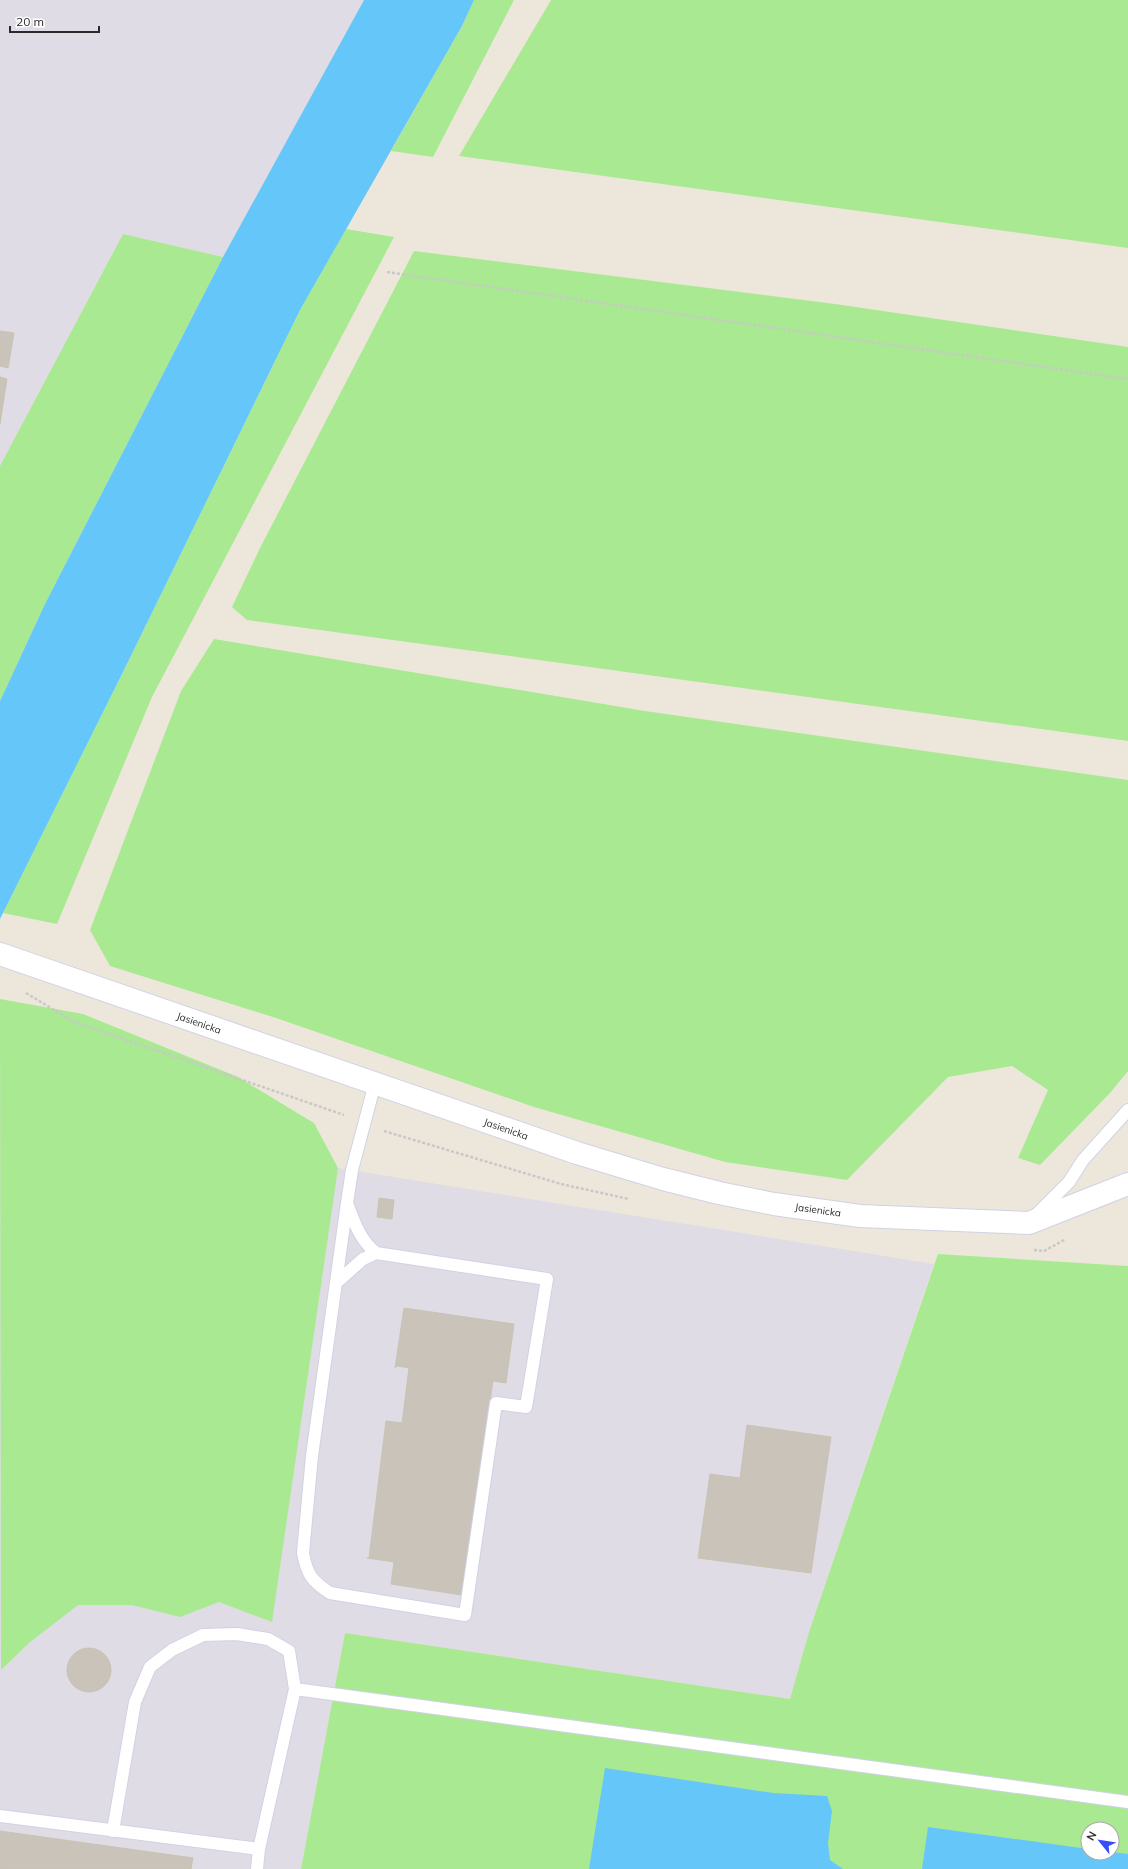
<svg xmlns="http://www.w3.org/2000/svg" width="1128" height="1869" viewBox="0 0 1128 1869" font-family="Mulish,sans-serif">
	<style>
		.industrial { fill: #dfdce5 }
		.green { fill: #a9e992; fill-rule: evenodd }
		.water { fill: #64c6f9 }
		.building { fill: #c9c3ba; stroke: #c9c3b4 }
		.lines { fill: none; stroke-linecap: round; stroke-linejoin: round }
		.lane-casing { stroke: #d0d2e4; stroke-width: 14 }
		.secondary-casing { stroke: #d0d2e4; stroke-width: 24 }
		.path { stroke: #c8c8c8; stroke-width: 2.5; stroke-dasharray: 3 2; stroke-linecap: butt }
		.lane { stroke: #fff; stroke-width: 12 }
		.secondary { stroke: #fff; stroke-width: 22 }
		.labels { text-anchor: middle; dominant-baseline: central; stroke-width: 4; stroke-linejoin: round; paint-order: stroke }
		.street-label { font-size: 10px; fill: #2a2a2a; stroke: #fff }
	</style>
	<rect width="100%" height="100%" fill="#ede7db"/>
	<g class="industrial">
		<path d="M0,0H364L223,257L123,234L0,466Z"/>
		<path d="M0,1024L338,1168L934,1264L809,1632L790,1699L345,1633L301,1869H0Z"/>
	</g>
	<g class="green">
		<path d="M474,0H514L433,157L391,151L462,26Z"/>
		<path d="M551,0H1128V248L459,156Z"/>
		<path d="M346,229L394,237L152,697L57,924L3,913L124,670L300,310Z"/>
		<path d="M123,234L223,257L45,604L0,701V466Z"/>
		<path d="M414,251L835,304L1128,347V741L247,620L232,607L260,548Z"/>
		<path d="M214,639L645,711L1128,780V1071L1110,1093L1040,1165L1018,1158L1048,1090L1012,1066L948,1077L847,1180L725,1162L534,1107L273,1017L110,966L90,930L181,691Z"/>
		<path d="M0,999L83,1014L238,1077L314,1123L338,1168L272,1622L219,1602L180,1617L132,1605H78L29,1643L1,1670Z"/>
		<path d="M938,1254L1128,1266V1869H301L345,1633L790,1699L809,1632ZM1088,1829H1112V1853H1088Z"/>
	</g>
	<g class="water">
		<path d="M364,0H474L462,26L300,310L124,670L0,919V701L45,604L223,257Z"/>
		<path d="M605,1768L773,1793L827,1796L832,1811L828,1843L830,1860L843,1869H589Z"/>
		<path d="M928,1827L1088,1849V1853L1112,1852L1128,1854V1869H922Z"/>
	</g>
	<g class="building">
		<path d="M0,331L14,333L8,368L0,366Z"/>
		<path d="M0,377L7,379L0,424Z"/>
		<path d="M379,1198L394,1200L392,1219L377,1217Z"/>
		<path d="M404,1308L514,1324L506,1383L397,1366L395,1368Z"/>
		<path d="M409,1368L493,1380L467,1572H465L462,1595L391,1584L394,1562L367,1558H369L386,1421L402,1423Z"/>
		<path d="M747,1425L831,1437L811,1573L698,1558L710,1474L740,1478Z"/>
		<circle cx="89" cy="1670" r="22"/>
		<path d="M0,1831L193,1858L191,1869H0Z"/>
	</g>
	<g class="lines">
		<defs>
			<g id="lane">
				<path d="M347,1203C354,1222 360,1240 376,1253L547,1279L526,1407L496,1403L465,1615L330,1593C312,1581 307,1575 303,1553L312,1456L347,1203L352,1170L375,1083"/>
				<path d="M1036,1215L1069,1182L1083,1160L1128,1110"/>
				<path d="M336,1283L363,1259L376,1253"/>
				<path d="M295,1689L1128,1802"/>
				<path d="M0,1816L259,1849"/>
				<path d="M113,1831L135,1702L150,1667L172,1650L203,1635L237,1634L268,1639L289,1651L295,1689L259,1849L257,1869"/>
			</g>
			<path id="secondary" d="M0,954L577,1153L663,1179L719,1193L774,1204L860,1216L1029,1223L1128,1184"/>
		</defs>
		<use href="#lane" class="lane-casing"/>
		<use href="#secondary" class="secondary-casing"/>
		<g class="path">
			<path d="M387,272L1128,379"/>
			<path d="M26,993L74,1022L344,1115"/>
			<path d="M384,1131L561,1184L629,1199"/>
			<path d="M1034,1250L1044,1251L1066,1239"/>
		</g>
		<use href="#lane" class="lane"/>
		<use href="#secondary" class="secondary"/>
	</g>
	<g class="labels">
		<g class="street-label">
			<text transform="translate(199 1023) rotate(19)">Jasienicka</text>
			<text transform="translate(506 1129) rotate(19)">Jasienicka</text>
			<text transform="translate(818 1210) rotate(8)">Jasienicka</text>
		</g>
	</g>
	<g transform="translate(1100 1841) rotate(300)"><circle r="19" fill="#ffffff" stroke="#aaaaaa"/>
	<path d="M0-3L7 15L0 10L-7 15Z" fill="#364dff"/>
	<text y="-6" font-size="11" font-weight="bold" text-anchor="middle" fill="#2a2a2a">N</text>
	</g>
	<path d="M10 26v6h89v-6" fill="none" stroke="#2a2a2a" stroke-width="2"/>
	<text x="16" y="26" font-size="12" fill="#2a2a2a" stroke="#ffffff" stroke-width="3" paint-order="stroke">20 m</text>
</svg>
